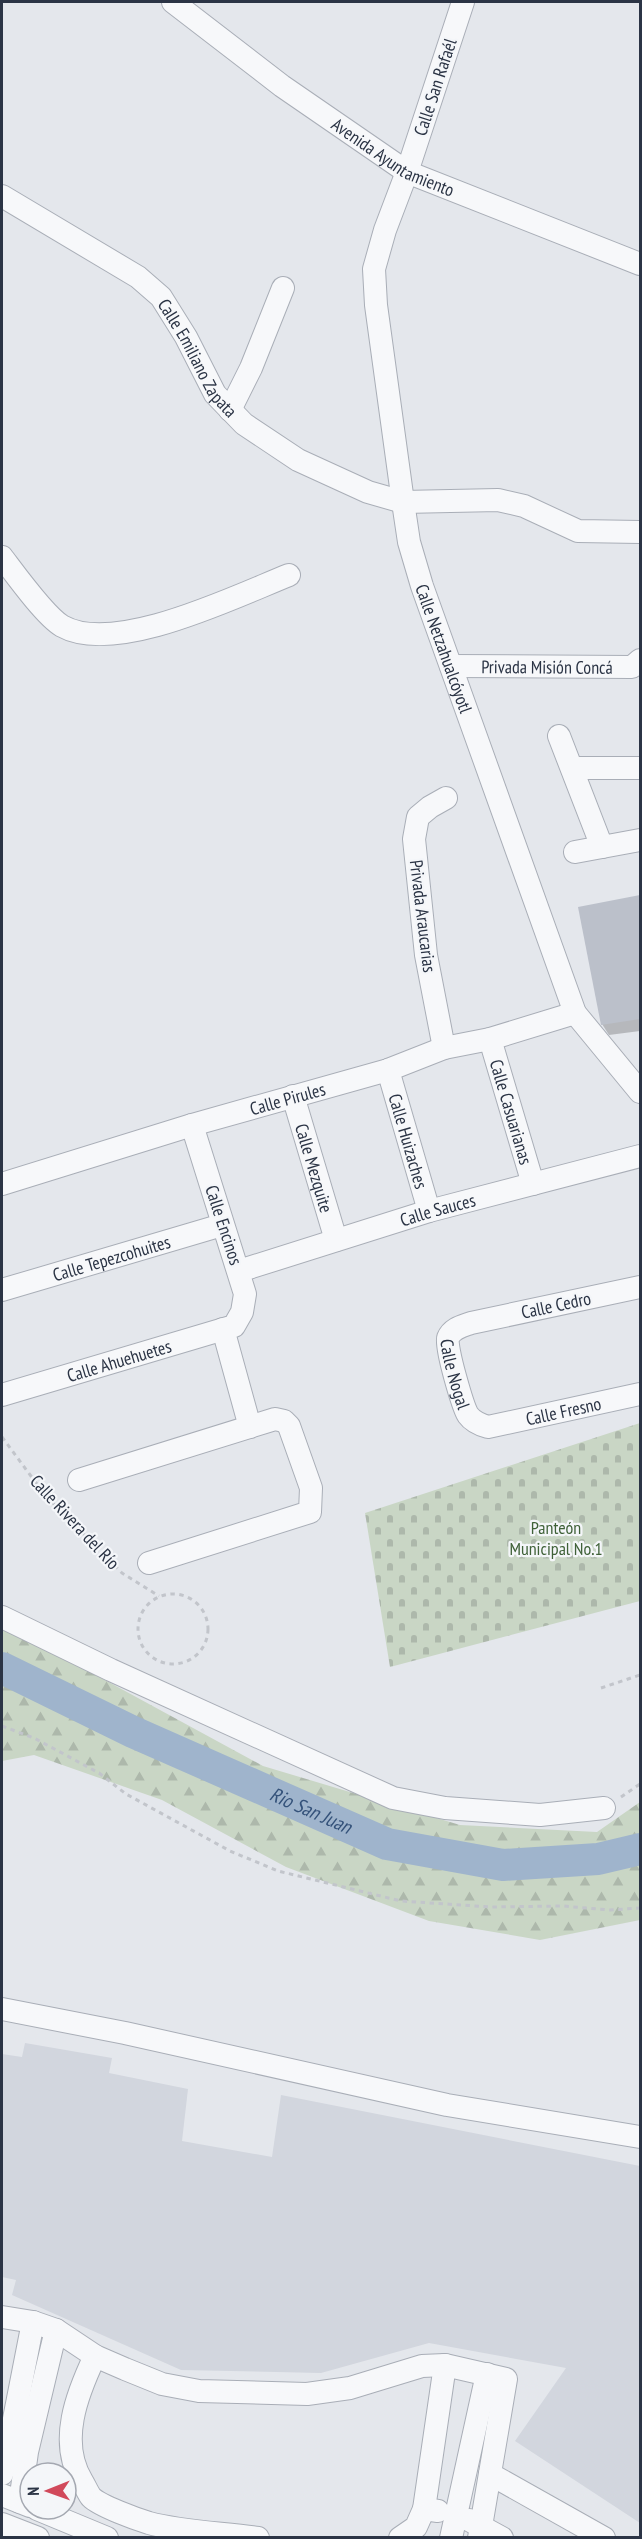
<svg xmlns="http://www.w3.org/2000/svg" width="642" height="2539" viewBox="0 0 642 2539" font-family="'PT Sans Narrow',sans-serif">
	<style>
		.built { fill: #d2d6de }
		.forest { fill: url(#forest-firs) }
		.cemetery { fill: url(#cemetery-stones) }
		.shadow { fill: #0003 }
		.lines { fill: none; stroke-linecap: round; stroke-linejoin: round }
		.river { stroke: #9fb4cc; stroke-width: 32 }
		.building { fill: #bbc0ca }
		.minor-casing { stroke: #a9aeb7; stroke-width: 24 }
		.path { stroke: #c2c5cb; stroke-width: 3; stroke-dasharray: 4.5 4.5; stroke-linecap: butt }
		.minor { stroke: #f7f8fa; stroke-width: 22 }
		.labels { text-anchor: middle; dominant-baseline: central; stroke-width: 4.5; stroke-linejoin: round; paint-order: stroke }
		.street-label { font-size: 18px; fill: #2b3445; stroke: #f4f6f9 }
		.park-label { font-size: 18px; fill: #3f6138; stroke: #f4f6f9 }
		.water-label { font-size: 20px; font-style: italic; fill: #34527a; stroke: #f4f6f9 }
	</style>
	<defs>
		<pattern id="forest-firs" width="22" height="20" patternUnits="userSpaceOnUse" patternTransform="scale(1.5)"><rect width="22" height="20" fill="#c9d6c5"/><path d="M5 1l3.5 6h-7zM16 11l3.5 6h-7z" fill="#adb8ab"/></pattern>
		<pattern id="cemetery-stones" width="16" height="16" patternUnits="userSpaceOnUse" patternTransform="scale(1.5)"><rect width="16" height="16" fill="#c9d6c5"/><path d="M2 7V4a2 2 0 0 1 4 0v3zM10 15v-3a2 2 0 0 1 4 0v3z" fill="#adb8ab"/></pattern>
	</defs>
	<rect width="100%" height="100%" fill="#e4e7ec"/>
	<path class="built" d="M25,2043L112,2058L109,2073L188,2089L182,2141L272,2157L281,2095L640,2166V2523L515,2441L566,2368L429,2343L321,2373L181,2370L12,2295L16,2280L2,2277V2054L22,2057Z"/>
	<path class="forest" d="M2,1624L263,1766L460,1825L597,1832L640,1802V1920L540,1940L429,1921L286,1867L162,1800L34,1755L2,1761Z"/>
	<path class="cemetery" d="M640,1423V1601L390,1667L365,1513Z"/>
	<path class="shadow" d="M640,897V1031L609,1035L602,1024L580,909Z"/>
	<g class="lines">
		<path class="river" id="s1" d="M2,1668L133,1732L387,1844L503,1865L598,1859L640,1849"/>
	</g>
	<path class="building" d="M640,895V1019L601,1025L578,907Z"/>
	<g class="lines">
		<defs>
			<g id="minor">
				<path id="s2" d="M173,2L282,86L407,172L640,264"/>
				<path id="s3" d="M463,2L407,172L385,230L374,269L376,305L403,502L409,542L422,586L575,1013L640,1092"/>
				<path id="s4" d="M2,196L138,277L161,297L186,337L215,394L244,424L298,460L368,492L403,502L498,500L524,506L578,531L640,532"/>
				<path d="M230,410L251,368L283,288"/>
				<path d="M2,557C15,574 45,616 62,626C115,656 236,596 289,575"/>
				<path id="s5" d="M451,666L632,667L640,660"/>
				<path d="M559,736L602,847"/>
				<path d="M572,768H640"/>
				<path d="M575,852L640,840"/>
				<path id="s6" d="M490,1039L533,1184"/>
				<path d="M444,1048L426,955L414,839L418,817L430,807L446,798"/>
				<path id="s7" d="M388,1070L429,1211"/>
				<path id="s8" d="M293,1096L336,1240"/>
				<path id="s9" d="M2,1184L192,1125L388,1070L444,1048L490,1039L575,1013"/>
				<path id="s10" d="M239,1271L429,1211L640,1156"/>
				<path id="s11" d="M640,1287L471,1323C463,1326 452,1328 448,1338C445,1346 463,1407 468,1415C473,1422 481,1425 488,1427L640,1394"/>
				<path id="s12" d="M2,1290L222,1225"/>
				<path d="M223,1329L250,1427"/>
				<path id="s13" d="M2,1395L234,1326L242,1312L245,1294L192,1125"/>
				<path d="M79,1480L275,1419L284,1421L289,1426L311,1488L310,1512L149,1563"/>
				<path d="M2,1617L111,1670L393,1798L445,1808L540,1815L604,1808"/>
				<path d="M2,2009L125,2033L447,2105L640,2137"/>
				<path d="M2,2317L33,2322L56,2330L95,2356L125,2369L162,2384L199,2391L307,2394L350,2388L422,2366L445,2365L506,2379L479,2538"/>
				<path d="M95,2356C77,2394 58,2442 82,2481C85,2486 88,2493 91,2497C100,2506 136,2519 149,2523C183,2532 223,2533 258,2538"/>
				<path d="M2,2474L5,2465L33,2322"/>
				<path d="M490,2474L604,2538"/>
				<path d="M2,2495L30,2506"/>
				<path d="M20,2502L27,2452L56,2330"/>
				<path d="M37,2509L107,2538"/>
				<path d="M424,2509L445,2365"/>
				<path d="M469,2520L502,2538"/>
				<path d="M2,2524L38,2538"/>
				<path d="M400,2538L416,2527L424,2509L438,2511"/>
				<path d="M451,2538L487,2374"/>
			</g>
		</defs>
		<use href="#minor" class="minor-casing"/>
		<g class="path">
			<path d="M2,1437L45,1495L122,1573L159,1596"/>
			<circle cx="173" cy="1629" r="35"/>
			<path d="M601,1688L640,1675"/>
			<path d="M2,1726L34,1738L99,1773L126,1794L230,1851L278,1871L401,1901L491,1907L563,1906L610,1910L640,1908"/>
			<path d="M621,1797L640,1784"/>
		</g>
		<use href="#minor" class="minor"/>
	</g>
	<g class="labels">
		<g class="street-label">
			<text transform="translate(435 87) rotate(-72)">Calle San Rafaél</text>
			<text stroke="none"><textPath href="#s2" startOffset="270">Avenida Ayuntamiento</textPath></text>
			<text stroke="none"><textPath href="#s4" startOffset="260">Calle Emiliano Zapata</textPath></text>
			<text stroke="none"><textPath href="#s3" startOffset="669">Calle Netzahualcóyotl</textPath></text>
			<text stroke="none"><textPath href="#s5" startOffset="96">Privada Misión Concá</textPath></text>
			<text transform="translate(423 916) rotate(83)">Privada Araucarias</text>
			<text stroke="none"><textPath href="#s9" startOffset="298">Calle Pirules</textPath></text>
			<text stroke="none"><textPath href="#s6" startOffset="76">Calle Casuarianas</textPath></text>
			<text stroke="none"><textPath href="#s7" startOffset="74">Calle Huizaches</textPath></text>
			<text stroke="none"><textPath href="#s8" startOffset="75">Calle Mezquite</textPath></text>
			<text stroke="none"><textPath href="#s10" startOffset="208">Calle Sauces</textPath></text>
			<text transform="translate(224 1225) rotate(72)">Calle Encinos</text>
			<text stroke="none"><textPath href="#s12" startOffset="114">Calle Tepezcohuites</textPath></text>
			<text transform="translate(556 1305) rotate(-12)">Calle Cedro</text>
			<text stroke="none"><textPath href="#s13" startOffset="122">Calle Ahuehuetes</textPath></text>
			<text stroke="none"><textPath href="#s11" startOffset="238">Calle Nogal</textPath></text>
			<text stroke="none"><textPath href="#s11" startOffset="382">Calle Fresno</textPath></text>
			<text transform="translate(75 1522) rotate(47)">Calle Rivera del Río</text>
		</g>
		<g class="park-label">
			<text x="556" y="1527">Panteón<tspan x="556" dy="21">Municipal No.1</tspan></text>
		</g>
		<g class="water-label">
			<text stroke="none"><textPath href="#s1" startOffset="340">Rio San Juan</textPath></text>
		</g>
	</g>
	<rect width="642" height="2539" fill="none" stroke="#2b3445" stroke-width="6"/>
	<g transform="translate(48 2491) rotate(269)"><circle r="28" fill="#f4f6f9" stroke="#a4a8b1" stroke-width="1.5"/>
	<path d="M0-4.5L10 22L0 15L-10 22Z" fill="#d1495b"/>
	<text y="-9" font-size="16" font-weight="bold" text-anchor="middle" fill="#2b3445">N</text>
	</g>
</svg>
